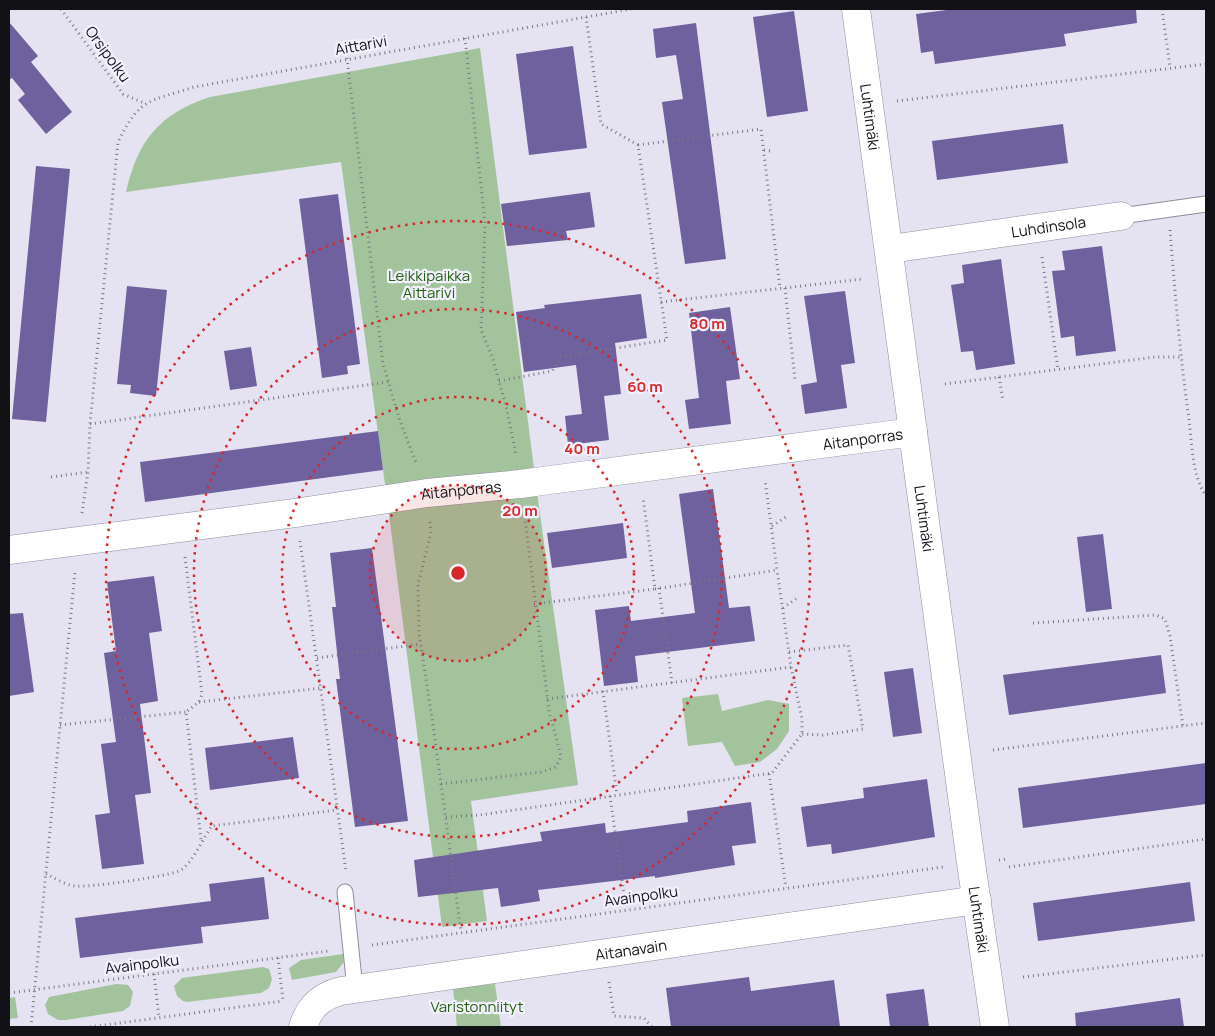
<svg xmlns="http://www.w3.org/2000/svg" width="1215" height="1036" viewBox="0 0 1215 1036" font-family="Manrope,sans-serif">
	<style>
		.green { fill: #a3c39c }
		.building { fill: #6f609e }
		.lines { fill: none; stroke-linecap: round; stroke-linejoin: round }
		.service-casing { stroke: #908d9b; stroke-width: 17 }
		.minor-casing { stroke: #908d9b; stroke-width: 29 }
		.path { stroke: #7a7882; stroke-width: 3; stroke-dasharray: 1 4; stroke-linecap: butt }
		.service { stroke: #fff; stroke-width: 15 }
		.minor { stroke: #fff; stroke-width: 28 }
		.ring { fill: none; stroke: #d62828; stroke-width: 2.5; stroke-dasharray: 2.5 5 }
		.labels { text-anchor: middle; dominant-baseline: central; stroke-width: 4.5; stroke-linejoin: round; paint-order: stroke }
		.street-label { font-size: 15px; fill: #121116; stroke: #f3f1fd }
		.park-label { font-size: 15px; fill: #235f0f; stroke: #f3f1fd }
		.centre { fill: #d62828; stroke: #f3f1fd; stroke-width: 2.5 }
		.ring-label { font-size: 15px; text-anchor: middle; font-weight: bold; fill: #d62828; stroke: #f3f1fd; stroke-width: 4.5; stroke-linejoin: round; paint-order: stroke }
	</style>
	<rect width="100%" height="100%" fill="#e5e3f2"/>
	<g class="green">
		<path d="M480,48L538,500L578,785L471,801L487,921L442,927L387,499L341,162L126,192C138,140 159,114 210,97Z"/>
		<path d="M718,694L722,711L768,700L789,704V731L777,749L760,762L735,766L722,742L688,746L682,698Z"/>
		<path d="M343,954L344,962L336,972L292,980L289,968L301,960Z"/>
		<path d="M263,967L269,969L272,979L269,988L261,993L187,1002L183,1001L177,996L174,986L182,978Z"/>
		<path d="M116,984L128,985L133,992L130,1006L123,1011L66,1020H58L48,1014L45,1005L49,997Z"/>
		<path d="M495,984L501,1027H457L453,988Z"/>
		<path d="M15,997L18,1018L9,1019V998Z"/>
	</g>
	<g class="building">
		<path d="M954,9H1136L1137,23L1064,34L1066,46L935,64L933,51L921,53L916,14Z"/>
		<path d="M794,11L808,111L767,117L753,17Z"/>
		<path d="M9,22L38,56L31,62L72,112L46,134L18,100L25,94L12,78L9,80Z"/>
		<path d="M696,23L726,259L685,264L662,102L683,99L676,55L656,58L653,29Z"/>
		<path d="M573,46L587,148L529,155L516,54Z"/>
		<path d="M1063,124L1068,163L937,180L932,141Z"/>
		<path d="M36,166L70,169L46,422L12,419Z"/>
		<path d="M590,192L595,227L566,231L568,240L507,246L501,204Z"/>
		<path d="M338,194L360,364L347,366L348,374L322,378L299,199Z"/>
		<path d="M1102,246L1116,351L1076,356L1074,336L1061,338L1052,271L1065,270L1062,251Z"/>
		<path d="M1001,259L1015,364L976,370L973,351L961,352L951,285L964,283L962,265Z"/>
		<path d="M127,286L167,290L156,396L130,393L131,385L117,384Z"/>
		<path d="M845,291L855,363L841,365L847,408L805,414L801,385L817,382L804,296Z"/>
		<path d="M641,294L647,338L615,343L621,394L604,396L609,440L568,445L565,416L582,414L576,365L524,372L516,312L545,308L544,305Z"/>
		<path d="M730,307L740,379L726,381L731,424L689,429L685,400L699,398L689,313Z"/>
		<path d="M251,347L257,386L230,390L224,351Z"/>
		<path d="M378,431L383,470L145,502L140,462Z"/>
		<path d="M713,489L729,608L750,606L755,641L635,656L638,682L604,686L595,610L629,606L631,621L695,613L679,494Z"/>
		<path d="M623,523L627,558L552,568L547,533Z"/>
		<path d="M1103,534L1112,609L1086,612L1077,537Z"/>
		<path d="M372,548L408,821L355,827L336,679H340L332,607H336L330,553Z"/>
		<path d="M154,576L162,631L149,633L158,701L140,704L151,793L135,795L144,864L102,869L95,815L110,813L101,744L116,742L104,653L116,651L107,582Z"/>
		<path d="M23,613L34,692L9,696V614Z"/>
		<path d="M1161,655L1166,693L1009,715L1003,675Z"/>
		<path d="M913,668L922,733L893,737L884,672Z"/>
		<path d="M293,737L299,778L210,790L205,748Z"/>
		<path d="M1206,763V804L1023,828L1018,788Z"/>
		<path d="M927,779L935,837L832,854L831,844L807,847L801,807L864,798L863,788Z"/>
		<path d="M751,802L756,843L732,846L735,865L655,878V876L538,890L540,901L501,907L498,888L418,897L414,860L542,841L540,832L605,823L606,833L688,822L687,811Z"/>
		<path d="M264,877L269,919L201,927L203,943L80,958L75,918L211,901L209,884Z"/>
		<path d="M1190,882L1195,921L1038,941L1033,903Z"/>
		<path d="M749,977L751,991L834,980L840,1027H671L666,988Z"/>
		<path d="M924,989L929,1027H890L886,994Z"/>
		<path d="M1180,998L1184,1027H1076L1075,1013Z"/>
	</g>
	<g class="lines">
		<defs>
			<g id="service">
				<path d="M1121,216L1206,204"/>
				<path d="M345,892L355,989"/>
			</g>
			<g id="minor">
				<path id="s1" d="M856,9L971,863L995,1027"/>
				<path id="s2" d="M890,249L1121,216"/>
				<path id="s3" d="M9,550L295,513L427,493L520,484L913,432"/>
				<path id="s4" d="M303,1027C309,1007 321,996 341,991L977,900"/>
			</g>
		</defs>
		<use href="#service" class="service-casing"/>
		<use href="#minor" class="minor-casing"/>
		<g class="path">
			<path d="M61,9L123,94L144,103"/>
			<path d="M1162,9L1170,67"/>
			<path d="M465,38L485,223L481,330L492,356L507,410L516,455"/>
			<path d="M347,58L383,364L400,421L417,465"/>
			<path d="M897,101L1206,64"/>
			<path d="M638,145L761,129L780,288"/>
			<path d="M764,150L770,151"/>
			<path d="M1170,230C1175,293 1180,356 1189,419C1192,444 1192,476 1206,496"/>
			<path d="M1042,257L1058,370"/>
			<path d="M785,288L795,380"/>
			<path d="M661,302L863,279"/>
			<path d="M999,377L1003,401"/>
			<path d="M499,381L552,371L561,357L667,340L638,145L601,124L586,17"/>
			<path d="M945,384L1155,357H1181"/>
			<path d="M90,424L388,382"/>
			<path d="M51,477L88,472"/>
			<path d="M82,513L88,472L90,424L118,142C140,97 149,102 194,87L631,9"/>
			<path d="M430,522L431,533L418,584L419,633L434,732L461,932"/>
			<path d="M772,526L786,517"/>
			<path d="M300,541L346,871"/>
			<path d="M185,557L202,694L199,702L186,712L201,839"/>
			<path d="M659,588L672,683"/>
			<path d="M655,589L777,570L765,480"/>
			<path d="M534,604L655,589L643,497"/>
			<path d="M783,608L797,598"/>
			<path d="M1033,623L1156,615L1165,619L1170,636L1183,727"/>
			<path d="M789,652L848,645L863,729L823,735L802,734"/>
			<path d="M317,658L420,644"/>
			<path d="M603,691L617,795"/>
			<path d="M547,699L791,667"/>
			<path d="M199,702L321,688"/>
			<path d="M60,725L186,712"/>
			<path d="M993,750L1206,723"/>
			<path d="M769,774L786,888"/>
			<path d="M441,784L541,772L556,767L561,756L549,711L524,511"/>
			<path d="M610,796L626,909"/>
			<path d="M446,817L480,815L772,773L802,734V719L791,667L777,570"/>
			<path d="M999,860L1008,859"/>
			<path d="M1009,867L1206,839"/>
			<path d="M46,874C55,878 65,885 75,886C87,888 172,876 181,870C194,861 202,839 212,826L337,810"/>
			<path d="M372,945L943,867"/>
			<path d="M278,958L283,1000"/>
			<path d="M154,974L159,1018"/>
			<path d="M1023,977L1206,955"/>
			<path d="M609,982L614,1016L644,1018L652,1027"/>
			<path d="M9,993L329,951"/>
			<path d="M31,1027L75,571"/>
			<path d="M90,1027L283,1001"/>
		</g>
		<use href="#service" class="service"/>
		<use href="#minor" class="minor"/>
	</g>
	<circle cx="458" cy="573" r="88" fill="#d62828" fill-opacity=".12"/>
	<g class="ring">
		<circle cx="458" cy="573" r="88"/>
		<circle cx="458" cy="573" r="176"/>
		<circle cx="458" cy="573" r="264"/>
		<circle cx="458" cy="573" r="352"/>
	</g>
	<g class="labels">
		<g class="street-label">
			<text transform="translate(361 45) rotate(-10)">Aittarivi</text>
			<text transform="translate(108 54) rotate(54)">Orsipolku</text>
			<text stroke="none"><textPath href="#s1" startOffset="109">Luhtimäki</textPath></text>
			<text stroke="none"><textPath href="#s2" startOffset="160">Luhdinsola</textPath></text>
			<text stroke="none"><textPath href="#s3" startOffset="861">Aitanporras</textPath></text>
			<text stroke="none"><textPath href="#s3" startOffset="456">Aitanporras</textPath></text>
			<text stroke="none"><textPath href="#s1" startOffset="514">Luhtimäki</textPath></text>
			<text transform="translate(641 896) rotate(-8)">Avainpolku</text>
			<text stroke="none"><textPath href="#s1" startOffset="919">Luhtimäki</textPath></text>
			<text stroke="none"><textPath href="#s4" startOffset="348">Aitanavain</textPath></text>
			<text transform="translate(142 964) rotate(-7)">Avainpolku</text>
		</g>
		<g class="park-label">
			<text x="429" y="275">Leikkipaikka<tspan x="429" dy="17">Aittarivi</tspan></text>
			<text x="477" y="1006">Varistonniityt</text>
		</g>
	</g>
	<circle cx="458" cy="573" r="8" class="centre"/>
	<g class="ring-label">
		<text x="707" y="329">80 m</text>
		<text x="645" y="392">60 m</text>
		<text x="582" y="454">40 m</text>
		<text x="520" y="516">20 m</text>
	</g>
	<rect width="1215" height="1036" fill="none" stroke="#121116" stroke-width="20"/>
</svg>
